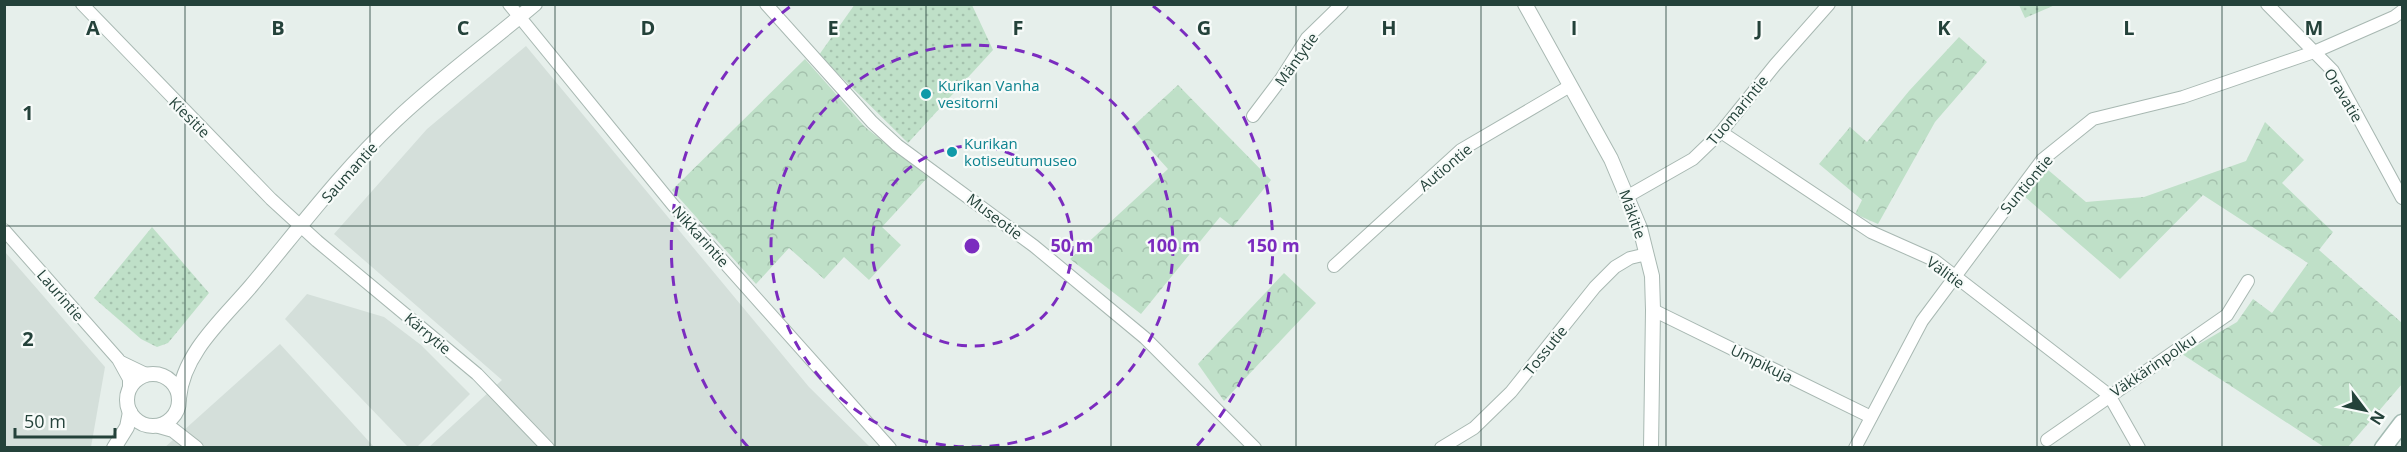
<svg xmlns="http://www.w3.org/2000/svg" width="2407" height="452" viewBox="0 0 2407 452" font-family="'Open Sans',sans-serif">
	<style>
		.built { fill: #d4dfda }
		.grass { fill: url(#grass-dots) }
		.forest { fill: url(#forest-crowns) }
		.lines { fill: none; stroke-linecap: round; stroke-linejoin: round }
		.minor-casing { stroke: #a8b8b2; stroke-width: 14 }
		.tertiary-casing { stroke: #a8b8b2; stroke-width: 16 }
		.secondary-casing { stroke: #a4bbb3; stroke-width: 19 }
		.minor { stroke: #fff; stroke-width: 12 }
		.tertiary { stroke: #fff; stroke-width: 14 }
		.secondary { stroke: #fff; stroke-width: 16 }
		.grid { fill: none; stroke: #24423a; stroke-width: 1.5; stroke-opacity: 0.55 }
		.ring { fill: none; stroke: #7b2cbf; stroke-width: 3; stroke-dasharray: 10 8 }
		.culture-dot { fill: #0f9aa8; stroke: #f7fbf9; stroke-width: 2 }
		.labels { text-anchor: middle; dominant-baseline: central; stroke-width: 4.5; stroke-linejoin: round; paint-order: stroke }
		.street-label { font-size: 15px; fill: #24423a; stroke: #f7fbf9 }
		.culture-label { font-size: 15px; fill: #0d838f; stroke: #f7fbf9; text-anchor: start }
		.grid-label { font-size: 20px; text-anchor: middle; font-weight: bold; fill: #24423a; stroke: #f7fbf9; stroke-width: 4.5; stroke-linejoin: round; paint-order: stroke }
		.centre { fill: #7b2cbf; stroke: #f7fbf9; stroke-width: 3 }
		.ring-label { font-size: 18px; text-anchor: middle; font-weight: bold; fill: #7b2cbf; stroke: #f7fbf9; stroke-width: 4.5; stroke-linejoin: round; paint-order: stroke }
	</style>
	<defs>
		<pattern id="grass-dots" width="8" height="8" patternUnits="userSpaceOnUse" patternTransform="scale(1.5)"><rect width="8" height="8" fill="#bfe0c8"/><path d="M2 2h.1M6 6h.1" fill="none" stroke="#a4c1ad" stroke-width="1.8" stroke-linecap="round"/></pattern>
		<pattern id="forest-crowns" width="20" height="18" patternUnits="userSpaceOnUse" patternTransform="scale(1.5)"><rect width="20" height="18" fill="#bfe0c8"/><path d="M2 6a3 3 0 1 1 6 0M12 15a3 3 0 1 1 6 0" fill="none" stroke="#a4c1ad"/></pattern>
	</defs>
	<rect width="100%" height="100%" fill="#e6efeb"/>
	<g class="built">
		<path d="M526,46L809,387L870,447H429L502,380L334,234L427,129Z"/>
		<path d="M5,252L105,367L91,447H5Z"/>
		<path d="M307,294L384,317L421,345L470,394L417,447H408L285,319Z"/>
		<path d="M280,344L374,447L164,448Z"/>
	</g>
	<g class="grass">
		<path d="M855,4L972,5L993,50L908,143L819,55Z"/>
		<path d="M2019,5H2055L2025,18Z"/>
		<path d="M152,227L209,293L168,343L157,347L141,339L94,298Z"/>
	</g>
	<g class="forest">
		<path d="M1959,37L1987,62L1935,122L1878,224L1855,214L1862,200L1819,164L1850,127L1867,142L1909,91Z"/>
		<path d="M805,59L865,127L928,177L882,227L901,245L869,280L844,257L824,279L789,248L756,284L672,190Z"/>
		<path d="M1178,85L1271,180L1233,227L1220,217L1141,314L1070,259L1168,169L1131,128Z"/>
		<path d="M2265,122L2304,160L2282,183L2333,232L2319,250L2402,323V384L2348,447H2324L2182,354L2237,322L2253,299L2272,313L2308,263L2203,195L2120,279L2024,196L2047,169L2086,202L2144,197L2246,161Z"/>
		<path d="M1284,273L1316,303L1224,401L1198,364Z"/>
	</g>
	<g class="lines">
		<defs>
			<g id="minor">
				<path d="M82,4L271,199L317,241L477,374L548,448"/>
				<path d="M509,4L673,205L890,448"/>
				<path d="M766,4L872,122L897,145L1034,246L1145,338L1255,448"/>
				<path d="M2267,4L2333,71L2402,198"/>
				<path d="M1253,116L1281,79L1307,38L1342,4"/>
				<path d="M1721,132L1871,232L1934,260L2109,395L2139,448"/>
				<path d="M1628,196L1693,159L1721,132L1775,65L1829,4"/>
				<path d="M4,230L118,359L129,379V391"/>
				<path d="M1334,266L1461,150L1570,86"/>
				<path d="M1653,310L1871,417"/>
				<path d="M121,362L148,375"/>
				<path d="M2047,440L2227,315L2248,281"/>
				<path d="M1441,448L1474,428L1511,392L1595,287L1615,267L1630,258L1647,254"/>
				<path d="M1855,448L1922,321L2042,160L2093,119L2183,97L2314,52L2394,17L2402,11"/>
			</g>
			<g id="tertiary">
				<path d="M1525,4L1611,159L1640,228L1652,276L1653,310L1651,448"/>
				<circle cx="153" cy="400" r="26"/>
				<path d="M179,398C183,353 223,319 251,286C297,231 343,170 395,121C439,79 488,44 535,4"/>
				<path d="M159,426L173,430L196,448"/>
				<path d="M114,448L127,427L130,412"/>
			</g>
			<path id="secondary" d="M2383,448L2402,423"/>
		</defs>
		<use href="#minor" class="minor-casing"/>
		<use href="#tertiary" class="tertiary-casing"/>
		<use href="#secondary" class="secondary-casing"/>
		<use href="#minor" class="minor"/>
		<use href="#tertiary" class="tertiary"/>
		<use href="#secondary" class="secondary"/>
	</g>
	<path class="grid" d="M185,4V448M370,4V448M555,4V448M741,4V448M926,4V448M1111,4V448M1296,4V448M1481,4V448M1666,4V448M1852,4V448M2037,4V448M2222,4V448M4,226H2402"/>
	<g class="ring">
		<circle cx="972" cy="246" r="100"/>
		<circle cx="972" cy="246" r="201"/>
		<path d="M748 447A301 301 0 0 1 791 6M1153 6A301 301 0 0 1 1196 447"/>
	</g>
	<g class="culture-dot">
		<circle cx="926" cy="94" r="6"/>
		<circle cx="952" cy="152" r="6"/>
	</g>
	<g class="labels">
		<g class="street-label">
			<text transform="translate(1296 59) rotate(-54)">Mäntytie</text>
			<text transform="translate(2344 95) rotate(59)">Oravatie</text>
			<text transform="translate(1737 110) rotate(-50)">Tuomarintie</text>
			<text transform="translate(190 117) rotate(45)">Kiesitie</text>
			<text transform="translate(1445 167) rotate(-40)">Autiontie</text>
			<text transform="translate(349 172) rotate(-48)">Saumantie</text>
			<text transform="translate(2026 184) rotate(-50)">Suntiontie</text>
			<text transform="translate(1633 214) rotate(70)">Mäkitie</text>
			<text transform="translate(995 216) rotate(37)">Museotie</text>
			<text transform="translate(701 236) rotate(48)">Nikkarintie</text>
			<text transform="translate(1946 272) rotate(36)">Välitie</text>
			<text transform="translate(61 295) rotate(49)">Laurintie</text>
			<text transform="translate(428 333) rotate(40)">Kärrytie</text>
			<text transform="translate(1545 350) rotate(-51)">Tossutie</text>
			<text transform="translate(1762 363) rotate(26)">Umpikuja</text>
			<text transform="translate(2153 365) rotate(-34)">Väkkärinpolku</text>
		</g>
		<g class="culture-label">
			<text x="938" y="85">Kurikan Vanha<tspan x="938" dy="17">vesitorni</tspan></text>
			<text x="964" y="143">Kurikan<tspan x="964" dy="17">kotiseutumuseo</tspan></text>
		</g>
	</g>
	<g class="grid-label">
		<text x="93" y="35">A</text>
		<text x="278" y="35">B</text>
		<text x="463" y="35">C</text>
		<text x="648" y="35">D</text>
		<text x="833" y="35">E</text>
		<text x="1018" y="35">F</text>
		<text x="1204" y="35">G</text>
		<text x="1389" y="35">H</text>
		<text x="1574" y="35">I</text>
		<text x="1759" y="35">J</text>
		<text x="1944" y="35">K</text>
		<text x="2129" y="35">L</text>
		<text x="2314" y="35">M</text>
		<text x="28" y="120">1</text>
		<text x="28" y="346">2</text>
	</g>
	<circle cx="972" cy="246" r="9" class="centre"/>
	<g class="ring-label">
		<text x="1072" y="252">50 m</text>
		<text x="1173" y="252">100 m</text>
		<text x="1273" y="252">150 m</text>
	</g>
	<rect width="2407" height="452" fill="none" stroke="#24423a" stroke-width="12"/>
	<g transform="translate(2365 410) rotate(122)" stroke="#f7fbf9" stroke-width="4.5" paint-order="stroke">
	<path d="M0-4.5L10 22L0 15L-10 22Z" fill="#24423a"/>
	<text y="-9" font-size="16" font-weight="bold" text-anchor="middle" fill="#24423a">N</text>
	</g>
	<path d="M15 428v9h100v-9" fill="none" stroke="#24423a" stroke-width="3"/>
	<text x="24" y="428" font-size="18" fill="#24423a" stroke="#f7fbf9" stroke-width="4.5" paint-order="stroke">50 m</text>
</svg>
